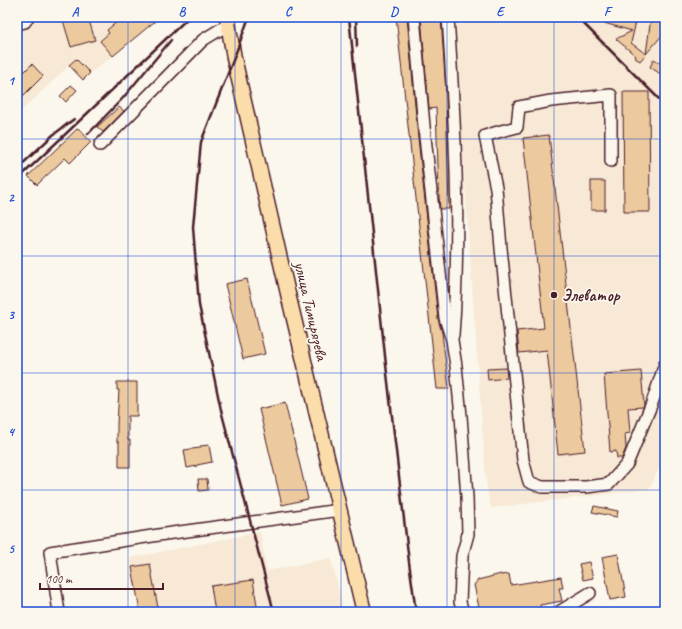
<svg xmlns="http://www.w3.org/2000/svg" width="682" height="629" viewBox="0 0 682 629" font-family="Caveat,sans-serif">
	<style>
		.built { fill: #f7e9d5 }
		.building { fill: #edc99e; stroke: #4a1f2b }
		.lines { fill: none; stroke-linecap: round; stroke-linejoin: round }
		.minor-casing { stroke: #4a1f2b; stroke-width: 14 }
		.major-casing { stroke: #4a1f2b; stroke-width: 17 }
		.minor { stroke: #fbf7ec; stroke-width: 11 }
		.major { stroke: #fbddab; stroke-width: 14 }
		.rail { stroke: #4a1f2b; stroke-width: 2.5 }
		.grid { fill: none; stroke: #1d4ed8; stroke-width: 1; stroke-opacity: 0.55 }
		.poi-dot { fill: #4a1f2b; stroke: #fbf7ec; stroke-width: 1.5 }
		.labels { text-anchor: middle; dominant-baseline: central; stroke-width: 3.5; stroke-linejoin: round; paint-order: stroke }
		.poi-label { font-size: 17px; font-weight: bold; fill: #4a1f2b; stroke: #fbf7ec; text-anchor: start }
		.street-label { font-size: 17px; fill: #4a1f2b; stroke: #fbf7ec }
		.neatline { fill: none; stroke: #1d4ed8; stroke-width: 1.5 }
		.grid-label { font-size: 13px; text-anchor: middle; font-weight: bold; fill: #1d4ed8 }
	</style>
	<rect width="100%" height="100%" fill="#fbf7ec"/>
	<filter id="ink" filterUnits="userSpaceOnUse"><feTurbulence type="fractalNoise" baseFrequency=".025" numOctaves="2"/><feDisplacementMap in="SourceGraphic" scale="8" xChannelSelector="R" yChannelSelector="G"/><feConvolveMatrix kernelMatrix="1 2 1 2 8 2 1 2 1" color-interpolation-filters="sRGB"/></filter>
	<g filter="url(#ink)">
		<g class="built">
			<path d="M17,17H160L113,56L90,73L76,59L17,115Z"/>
			<path d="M453,17H665V456L649,489L491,508L486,482Z"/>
			<path d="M260,532L267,571L331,558L344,612H139L130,558Z"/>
		</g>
		<g class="building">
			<path d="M62,17H88L95,40L71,47Z"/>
			<path d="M120,17H160L113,56L100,41L109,33L107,30L118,21L116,20Z"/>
			<path d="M396,17H407L418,138L438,319L442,333L449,389H437Z"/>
			<path d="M421,17H441L446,93L449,209H440L439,196L436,108L429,109Z"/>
			<path d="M590,17H637L631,43L646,54L651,17H665V32L640,61L635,58L636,56L616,39L632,31L590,19Z"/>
			<path d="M76,59L90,73L83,80L69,65Z"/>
			<path d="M654,59L665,66V77L650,67Z"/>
			<path d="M32,64L43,76L17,102V79Z"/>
			<path d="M71,85L77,90L66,102L60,96Z"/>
			<path d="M623,92H649L650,212H624Z"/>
			<path d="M119,107L124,111L103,132L97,127Z"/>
			<path d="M78,128L91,142L70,163L65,158L37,185L28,176Z"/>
			<path d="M549,135L585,451L558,454L547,350L519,353L517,331L544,328L523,138Z"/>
			<rect x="591" y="181" width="14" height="29"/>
			<path d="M247,279L265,354L243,359L225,284Z"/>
			<path d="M506,368L507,378L488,380L487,369Z"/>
			<path d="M641,371L644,405L643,407L628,408L630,433L625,434L626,448L622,458H617L616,451L610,452L604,374Z"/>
			<path d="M117,382H137V416H128V440H130V467H119V442H117V424L119,390H117Z"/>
			<path d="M285,403L308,499L282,505L259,409Z"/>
			<path d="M209,445L212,462L197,465V466L187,468L184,450L200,448V446Z"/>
			<path d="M198,479H207L208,490L199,491Z"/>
			<path d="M594,506L618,511L617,517L592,512Z"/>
			<path d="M618,554L626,597L610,600L602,557Z"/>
			<path d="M589,562L593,578L583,580L579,564Z"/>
			<path d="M150,564L158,608L140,611L132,567Z"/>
			<path d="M501,574V575L509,574L511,585L561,577L563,588H559L562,601L540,605L541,612H480L474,585L478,580Z"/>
			<path d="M253,580L258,612H215L211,586Z"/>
		</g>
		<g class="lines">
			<defs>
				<g id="minor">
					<path d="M414,17L425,137L445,318L452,340L456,366L461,416L467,497L468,534L462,556L460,602L463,612"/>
					<path d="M448,17C455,123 461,229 453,335"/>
					<path d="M17,24L25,22L28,17"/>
					<path d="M100,145L203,40L229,24"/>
					<path d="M611,161V95L551,101L519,107L517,127L501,131L485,136L496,188L501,248L523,460L529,482L542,487H586L609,484L627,464L652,403L665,364"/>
					<path d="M59,612L50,552L165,534L340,510"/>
					<path d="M559,612L590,593"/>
				</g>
				<path id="major" d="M227,17L234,58L289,298L364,612"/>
			</defs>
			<use href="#minor" class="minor-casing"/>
			<use href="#major" class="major-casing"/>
			<use href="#minor" class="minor"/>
			<use href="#major" class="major"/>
			<g class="rail">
				<path d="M249,17L234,58L201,142L193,227L199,305L221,410L274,612"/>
				<path d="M349,17L386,365L409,562L416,612"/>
				<path d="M356,17L357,46"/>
				<path d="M577,17L665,105"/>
				<path d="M88,134L123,98L171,40"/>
				<path d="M17,169L53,135L74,119"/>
				<path d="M17,180L189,17"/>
			</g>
		</g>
	</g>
	<path class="grid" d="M128,17V612M235,17V612M341,17V612M447,17V612M554,17V612M17,139H665M17,256H665M17,373H665M17,490H665"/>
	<circle class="poi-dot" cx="554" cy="295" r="4"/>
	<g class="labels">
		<g class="poi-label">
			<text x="562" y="295">Элеватор</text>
		</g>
		<g class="street-label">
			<text transform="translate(311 311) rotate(77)">улица Тимирязева</text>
		</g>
	</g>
	<rect width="682" height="629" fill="none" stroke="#fbf7ec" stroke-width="44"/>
	<path d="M40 583v6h123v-6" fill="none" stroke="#4a1f2b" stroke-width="2"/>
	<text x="46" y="583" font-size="12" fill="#4a1f2b" stroke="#fbf7ec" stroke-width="3" paint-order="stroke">100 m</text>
	<rect x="22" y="22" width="638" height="585" class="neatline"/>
	<g class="grid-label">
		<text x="75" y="16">A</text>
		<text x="182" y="16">B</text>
		<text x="288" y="16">C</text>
		<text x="394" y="16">D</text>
		<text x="500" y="16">E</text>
		<text x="607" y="16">F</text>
		<text x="11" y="85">1</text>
		<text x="11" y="202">2</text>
		<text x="11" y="319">3</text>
		<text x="11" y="436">4</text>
		<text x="11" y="553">5</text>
	</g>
</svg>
